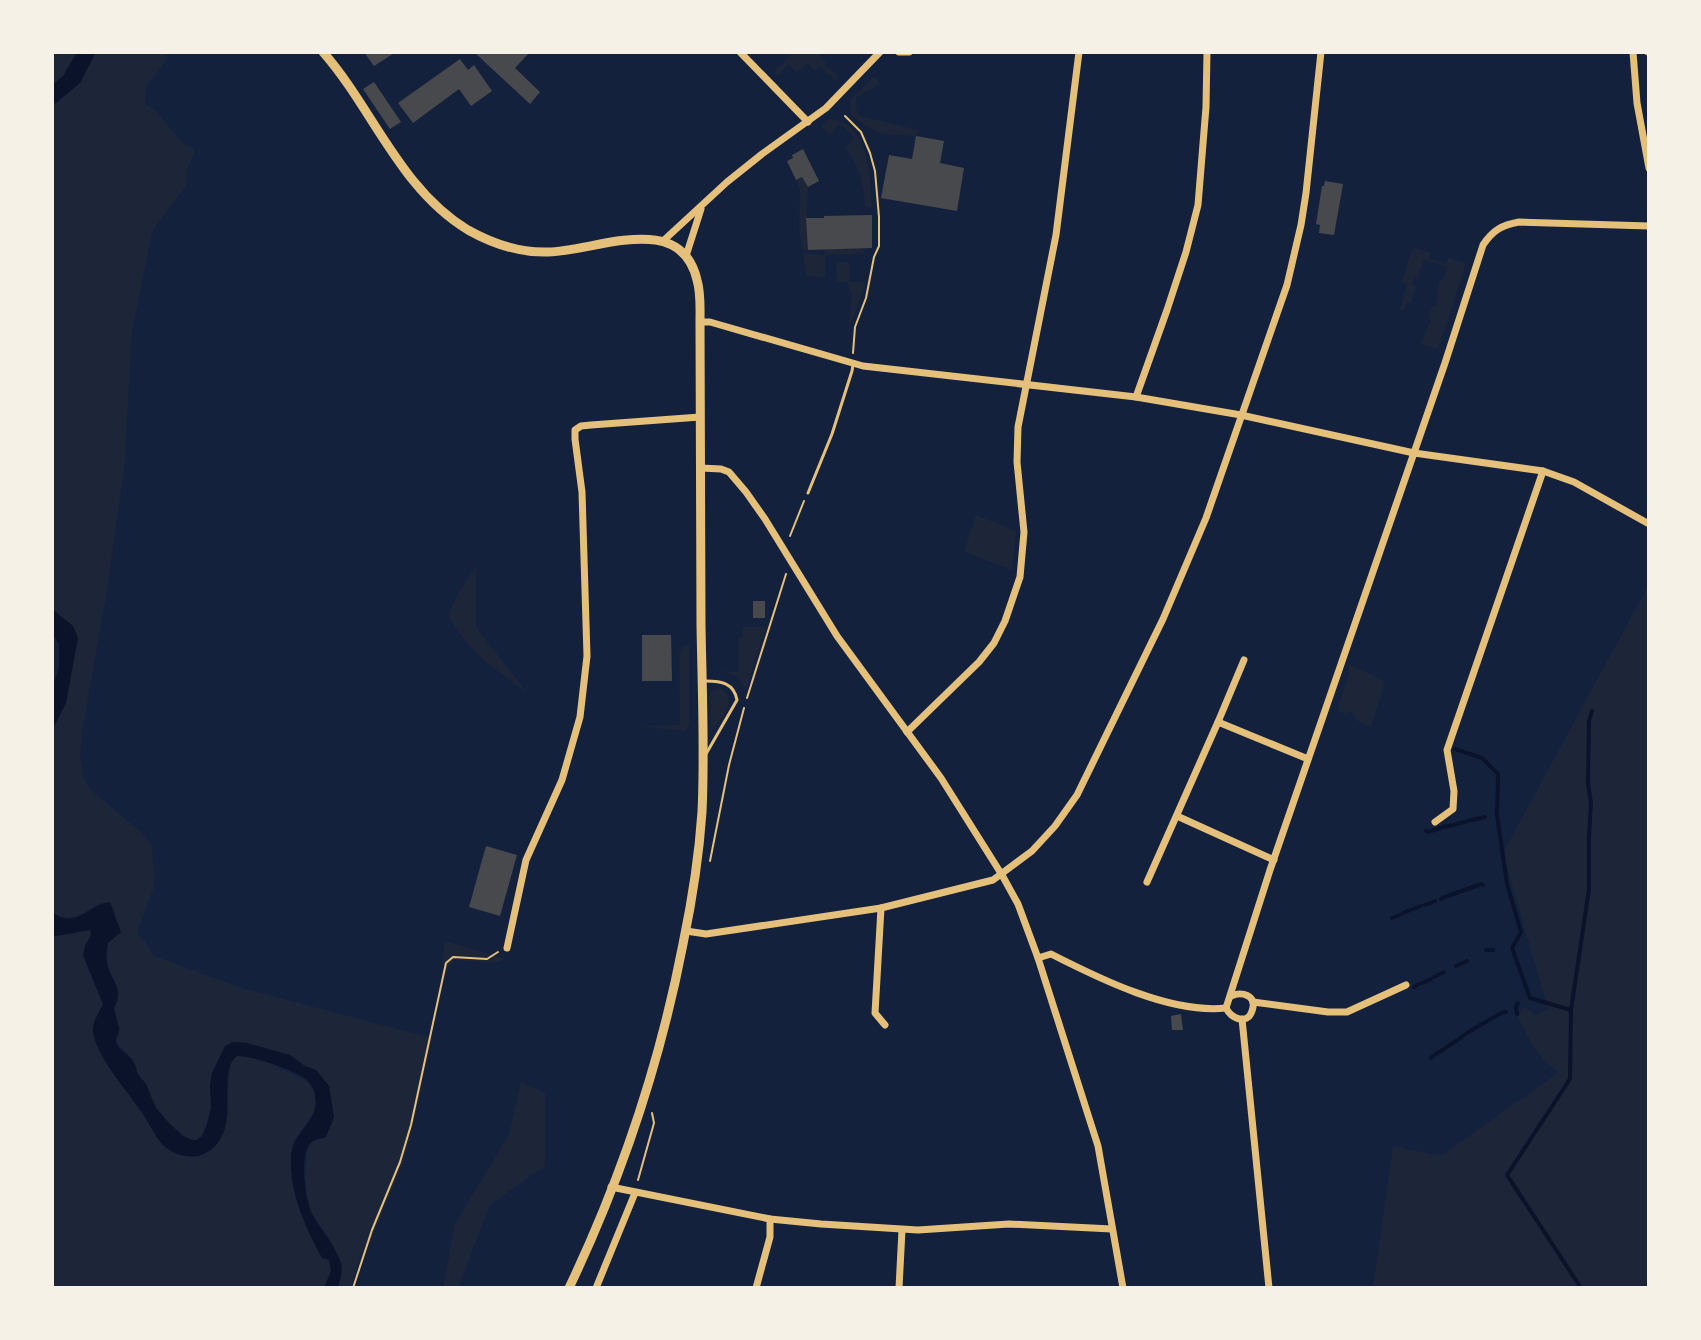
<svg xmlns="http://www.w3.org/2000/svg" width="1701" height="1340" viewBox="0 0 1701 1340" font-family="Lato,sans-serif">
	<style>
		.green { fill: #1d2539 }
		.water { fill: #0b132b }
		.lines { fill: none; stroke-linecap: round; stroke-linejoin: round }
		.stream { stroke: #0b132b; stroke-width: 4 }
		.building { fill: #48494c }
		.path { stroke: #e5c07b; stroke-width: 2 }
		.service { stroke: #e5c07b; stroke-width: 3 }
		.minor { stroke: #e5c07b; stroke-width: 7 }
		.secondary { stroke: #e5c07b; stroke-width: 9 }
	</style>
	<rect width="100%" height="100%" fill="#14213d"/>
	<g class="green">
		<path d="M57,52H77L63,76L52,85V56Z"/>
		<path d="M96,52H163L168,58L146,86L145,104L155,110L181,141L195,150L187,170V185L158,222L152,233L132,332L124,471L106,597L82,732L80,757L84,779L91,790L140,831L151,843L155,876L153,890L138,929V935L146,943L154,956L242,988L432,1038L413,1126L403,1163L365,1254L360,1257L351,1288H338L341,1276L333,1244L312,1213L307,1197L305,1178L307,1150L313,1141L321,1139L334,1117L329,1086L316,1070L305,1066L290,1055L225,1046L212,1073L210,1085L211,1108L207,1124L202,1136L198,1140L192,1141L183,1136L169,1123L156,1108L146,1084L137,1073L132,1059L118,1044L116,1040L119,1034L114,1008C126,987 108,979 107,959C105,941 117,925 114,908L101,903C84,912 71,926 52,912V730L59,719L73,626L52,609V106L80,83Z"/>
		<path d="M789,52H816L826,62L824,64L839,77L836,80L820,66L815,70L807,63L797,73L789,64L777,76L774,72L791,55Z"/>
		<path d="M874,77L876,78L881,84L856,97L857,113L860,116L918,130L916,136C886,134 873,136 851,114L850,100Z"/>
		<path d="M829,119C869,121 871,178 872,208L865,207C864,186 860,165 845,148L854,137L840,124L830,135L821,126Z"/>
		<path d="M802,177L808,187L806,230H808V250H802L799,227L800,188L796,180Z"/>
		<path d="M1413,247L1431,253L1429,259L1446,264L1448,258L1466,263L1438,349L1421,344L1431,319L1429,318L1432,306H1435L1439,293L1437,292L1440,280L1443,281L1447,267L1424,260L1418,277H1414L1412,284L1416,286L1411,303L1407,302L1404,310L1400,309L1407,284L1402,282Z"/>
		<path d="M825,248H864V254L825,255V277L806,276L803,253L824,255Z"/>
		<path d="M836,262H849L850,282H866L848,333L852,295L847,282H837Z"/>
		<path d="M976,515L1016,531L1012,570L964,552Z"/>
		<path d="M476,567V627L527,693L483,660L466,642L449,618C452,599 465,583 476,567Z"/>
		<path d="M1649,584V1288H1373L1393,1146L1441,1156L1559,1072C1537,1058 1530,1041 1518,1017L1524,1006L1535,1015L1548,1009L1503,853Z"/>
		<path d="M743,627H766L746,689L737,676L721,671L738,672L739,638H743Z"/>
		<path d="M685,645H689V725L685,731L637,726L680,725L679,652Z"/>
		<path d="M1348,664L1385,681L1371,727L1356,720L1355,714L1349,711L1345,714L1339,711L1338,707L1349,675Z"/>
		<path d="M720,688C740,699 721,719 711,731L710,694L715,689Z"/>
		<path d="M83,930H90L91,935L85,946L86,965L103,1004L95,1019L97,1047L164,1147L203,1155C209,1139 227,1101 228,1086C230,1074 227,1064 237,1056H248L267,1062L307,1081L314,1092L316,1104L312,1115L294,1141L291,1179L329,1260L331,1271L324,1288H52V935L71,934Z"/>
		<path d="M445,941L507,959L492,963L453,960L447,971L442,963Z"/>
		<path d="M521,1082L545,1093V1166L490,1205L458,1288H443L455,1224L509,1135Z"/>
	</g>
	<g class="water">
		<path d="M77,52H96L80,83L52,106V85L63,76Z"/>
		<path d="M52,609L73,626L78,638L66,703L52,730V688L59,668V644L52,633Z"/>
		<path d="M110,902L121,932L108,943C107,949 106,957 107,963C111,982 125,988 114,1008C115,1015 118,1021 119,1028C120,1032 116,1036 116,1040C116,1052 137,1055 137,1073L146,1084L156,1108L169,1123L183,1136L192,1140H197L202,1136L207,1124L211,1108L210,1085L212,1073L225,1046L233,1042L247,1043L290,1055L305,1066L316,1070L329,1086L334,1117L326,1137C320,1139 313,1139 309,1145C300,1158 305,1200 312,1214C321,1231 335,1244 341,1263C343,1272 340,1280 338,1288H324L331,1271L329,1260L322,1258C305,1226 290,1195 291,1158C291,1136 309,1128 315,1109C317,1099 315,1087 307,1080C294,1070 253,1056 237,1056C214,1073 246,1133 204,1154C191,1160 174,1155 164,1146C156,1138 150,1125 144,1115C129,1093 97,1058 93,1032C92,1021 99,1014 103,1004L83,955L85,946L91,935L90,930L56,936L52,935V912C76,930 87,905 110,902Z"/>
	</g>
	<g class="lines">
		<g class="stream">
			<path d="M1455,749L1482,758L1498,774L1497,815L1507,884L1521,932L1512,948L1530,998L1571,1010L1570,1079L1507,1175L1581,1288"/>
			<path d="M1468,821L1485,817"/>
			<path d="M1457,824L1465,822"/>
			<path d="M1443,827L1454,825"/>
			<path d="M1426,831L1428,832"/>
			<path d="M1431,831L1440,828"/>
			<path d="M1462,891L1481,884L1483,885"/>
			<path d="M1448,896L1459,892"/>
			<path d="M1441,899L1445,897"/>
			<path d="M1425,905L1435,901"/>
			<path d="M1413,909L1421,906"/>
			<path d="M1403,913L1410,910"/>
			<path d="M1392,918L1400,915"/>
			<path d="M1486,950H1493"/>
			<path d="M1456,966L1467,961"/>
			<path d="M1434,977L1444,972"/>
			<path d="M1422,983L1431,979"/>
			<path d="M1414,987L1419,984"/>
			<path d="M1571,1010L1589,889V836L1591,803L1588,783L1589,721L1592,711"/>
			<path d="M1517,1014L1516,1006L1518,1003"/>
			<path d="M1489,1020L1501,1013L1506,1012"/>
			<path d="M1480,1025L1486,1022"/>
			<path d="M1467,1033L1477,1027"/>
			<path d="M1459,1039L1464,1035"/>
			<path d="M1447,1047L1456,1041"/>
			<path d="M1436,1054L1444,1049"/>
			<path d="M1431,1058L1433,1056"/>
		</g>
	</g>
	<g class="building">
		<path d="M364,52H396L374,66Z"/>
		<path d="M474,52H498L500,54L502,52H530L515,68L540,92L530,104Z"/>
		<path d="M460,59L468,70L474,65L492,91L471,106L459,89L413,123L398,103Z"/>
		<path d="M374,82L401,122L390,129L363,89Z"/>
		<path d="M916,136L944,141L940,163L964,168L957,211L881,198L889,155L912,159Z"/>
		<path d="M803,149L819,181L808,187L802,177L796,180L787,161L793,158L792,155Z"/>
		<path d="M1325,181L1343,184L1334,235L1319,233L1320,225L1316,224L1322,186H1324Z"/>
		<path d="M872,215V248L808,250L806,218H824V216Z"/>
		<rect x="753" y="601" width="12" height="17"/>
		<path d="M642,635H671L672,681H642Z"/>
		<path d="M486,846L517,855L500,916L469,907Z"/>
		<path d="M1181,1014L1183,1030H1172L1171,1016Z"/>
	</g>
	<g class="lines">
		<g class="path">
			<path d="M845,116L861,132L870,153L875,171L879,217V246L874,257L866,298L855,327L853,353"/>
			<path d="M790,536L804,501"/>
			<path d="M747,698L786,574"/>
			<path d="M710,861L729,765L744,708"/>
			<path d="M638,1180L654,1123L652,1113"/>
			<path d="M353,1288L372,1230L400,1162L411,1125L446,963L453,957L487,959L498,952"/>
		</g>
		<g class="service">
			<path d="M808,493L832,434L852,371L853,365"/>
			<path d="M706,681C721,681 734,683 737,700L706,754"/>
		</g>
		<g class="minor">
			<path d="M740,52L808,122"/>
			<path d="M899,52H909"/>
			<path d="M1633,52L1637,103L1649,168"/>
			<path d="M1648,52H1649"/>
			<path d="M663,241L727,182L762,154L826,108L880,52"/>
			<path d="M686,256L701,209"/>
			<path d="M700,322H710L863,366L1136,397L1241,415L1414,453L1543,471L1574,482L1649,524"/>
			<path d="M1136,397L1167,310L1186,252L1198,205L1206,107L1207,52"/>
			<path d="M701,468L721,469L729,472L746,492L765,519L837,636L941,778L1002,875L1018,904L1038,958L1098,1146L1123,1288"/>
			<path d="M1218,722L1244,660"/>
			<path d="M907,732L979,662L994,643L1005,621L1020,577L1024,532L1017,462L1018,427L1056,235L1079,52"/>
			<path d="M1177,816L1274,860"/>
			<path d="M1435,822L1453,809L1454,791L1447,750L1543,471"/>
			<path d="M1147,882L1218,722L1308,759"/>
			<path d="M881,908L875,1013L885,1025"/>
			<path d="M686,931L706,934L881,908L993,880L1032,851L1055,826L1077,795L1163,619L1206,518L1287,285L1301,225L1306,193L1321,52"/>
			<path d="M507,948L526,860L562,780L580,717L587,656L586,623L582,492L575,439V430L581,426L591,425L700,417"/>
			<path d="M1038,958L1051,954C1100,979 1171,1014 1226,1008"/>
			<path d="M1253,1002L1328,1012H1347L1406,985"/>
			<path d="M1226,1008L1270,870L1445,363L1483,245C1493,230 1502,225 1519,222L1649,226"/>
			<path d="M1226,1008C1231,1018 1247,1026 1252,1011C1258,995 1241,991 1231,996"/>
			<path d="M1242,1019L1269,1288"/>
			<path d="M611,1187L770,1219L821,1224L918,1230L1009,1224L1112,1229"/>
			<path d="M596,1288L635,1193"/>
			<path d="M756,1288L770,1237V1219"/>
			<path d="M899,1288L902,1230"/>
		</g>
		<path class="secondary" d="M323,52C373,109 400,189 468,230C493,244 519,253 548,252C596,251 681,210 697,280C701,293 700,308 700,322C700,423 700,524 701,625C702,687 705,750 702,812C699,856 692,901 683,944C660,1063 621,1179 569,1288"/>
	</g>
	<rect width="1701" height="1340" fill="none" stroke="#f6f1e7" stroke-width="108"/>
</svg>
